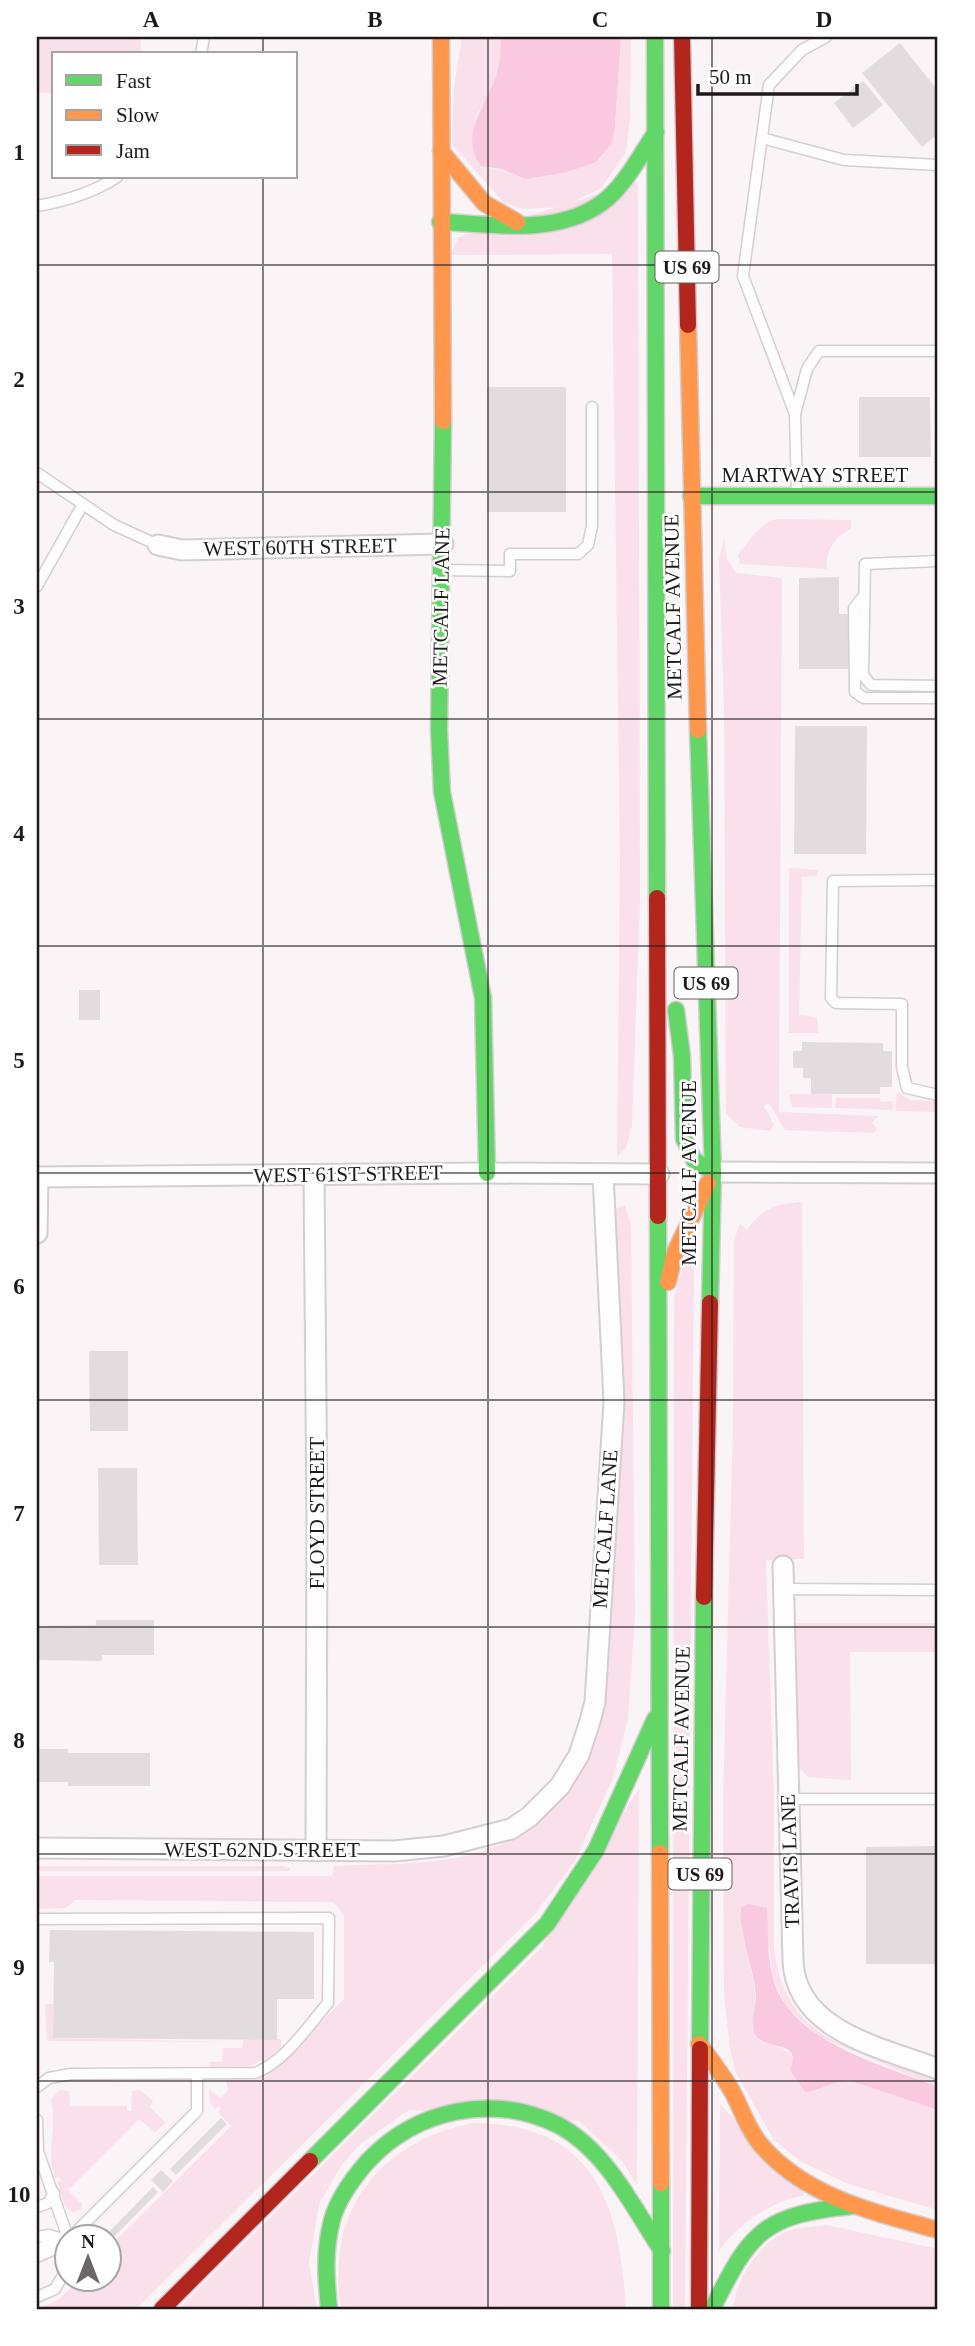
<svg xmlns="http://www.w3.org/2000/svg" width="975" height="2346" viewBox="0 0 975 2346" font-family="'Times New Roman',serif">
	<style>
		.green { fill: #f9e0eb }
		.forest { fill: #f8c9df }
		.building { fill: #e3dcdf }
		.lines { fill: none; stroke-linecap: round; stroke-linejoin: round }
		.lane-casing { stroke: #d4ced1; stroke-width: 13 }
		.street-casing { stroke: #d4ced1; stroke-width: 23 }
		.fast-casing { stroke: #d4ced1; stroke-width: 19 }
		.slow-casing { stroke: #d4ced1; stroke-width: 19 }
		.jam-casing { stroke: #d4ced1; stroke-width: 19 }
		.lane { stroke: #fefdfe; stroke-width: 10 }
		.street { stroke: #fefdfe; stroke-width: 19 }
		.fast { stroke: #63d668; stroke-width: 16 }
		.slow { stroke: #ff974d; stroke-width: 16 }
		.jam { stroke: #b3261e; stroke-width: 16 }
		.grid { fill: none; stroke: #20191c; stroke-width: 2; stroke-opacity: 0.55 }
		.labels { text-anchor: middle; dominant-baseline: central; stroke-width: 5; stroke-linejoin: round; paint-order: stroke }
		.shield { fill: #fff; stroke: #635e60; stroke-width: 2 }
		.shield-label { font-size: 19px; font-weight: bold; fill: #20191c }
		.street-label { font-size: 21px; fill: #20191c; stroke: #fff }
		.neatline { fill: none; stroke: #20191c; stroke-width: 2.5 }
		.grid-label { font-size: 23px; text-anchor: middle; font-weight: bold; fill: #20191c }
	</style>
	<rect width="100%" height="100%" fill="#faf4f7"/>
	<g class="green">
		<path d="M38,37H141V54H54V93H38Z"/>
		<path d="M462,37H501L500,66L491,91L476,116L473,151L490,169C508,169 520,181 538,176L615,126L621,37H631L630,119L626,152L601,188L563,207L523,209L503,202L452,144L454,87Z"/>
		<path d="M638,182L640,898L632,1126L626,1148L617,1157L620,861L612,254L450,255L459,237Z"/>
		<path d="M777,519L851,520V529C835,536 825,551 827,569L740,564L738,555C748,542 761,522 777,519Z"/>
		<path d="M724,536L727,559L736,573L782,578L779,1112L879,1116L872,1122L877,1130L873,1133L785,1130L769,1103L764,1106L774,1125L770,1131L740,1127L726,1114L724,706L719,561Z"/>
		<path d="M789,868L818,870L817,876L802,877L799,1015L817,1017L818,1033H789Z"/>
		<path d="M897,1092L910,1100L938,1101V1112L895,1111Z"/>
		<path d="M789,1094H832V1108L792,1107Z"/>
		<path d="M836,1098H880L881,1102L893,1101V1110L835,1108Z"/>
		<path d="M802,1202L804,1559L766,1560L774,1800V1950C780,1989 792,2014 825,2036L938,2082V2087L820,2037L787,2008L773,1978L769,1947L741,1908C740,1939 753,1965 755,1995C757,2012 748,2027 761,2042C796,2049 796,2064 816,2091L835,2081L848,2080L938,2110V2210L848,2184L800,2161L774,2140L736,2073L730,2049L724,1995L723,1801L733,1424L734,1240L740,1224L747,1230C762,1208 776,1204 802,1202Z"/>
		<path d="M625,1205L631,1225L635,1616L628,1718L613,1778L575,1861L535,1914L136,2309H37L58,2300L79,2280H108L109,2247L231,2126L218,2112L221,2109L218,2106L215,2109L210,2102L209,2090L221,2098L228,2090L226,2080H256L267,2076L344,1999V1915L333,1902L75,1900L66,1908L37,1909V1876H332L334,1866C392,1863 465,1868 516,1836C532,1826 546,1803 558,1789C590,1752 600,1734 606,1685L624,1390L613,1214L616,1208Z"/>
		<path d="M683,1265H694L685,2309H673L674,1298Z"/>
		<path d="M796,1623H938V1652H850L851,1780L808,1777L798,1766Z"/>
		<path d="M639,1788L637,2185L622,2161L579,2121L409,2110L360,2144L341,2166L319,2204L309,2263L317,2309H178L541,1948Z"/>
		<path d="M37,1866H281L290,1868V1871H37Z"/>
		<path d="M45,2004H53V2038L231,2042L47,2041Z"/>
		<path d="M281,2039V2047L268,2058L250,2066L212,2068L209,2065V2062H222L223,2048H242L243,2040Z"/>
		<path d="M59,2090L69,2091L70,2106H127V2111H131L132,2091L140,2090L153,2101L150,2107L166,2123L155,2132L139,2119L68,2190L82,2204L81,2209L73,2212L65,2206L57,2182L61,2180L59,2177L55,2178C45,2151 58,2128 51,2100Z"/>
		<path d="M720,2104L805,2195C769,2203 742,2221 719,2250Z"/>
		<path d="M473,2123C595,2123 620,2205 626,2309H342C337,2293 338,2279 339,2262C344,2185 401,2137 473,2123Z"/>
		<path d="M827,2225L938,2249V2309H733C737,2277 761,2238 794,2229C805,2227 817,2226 827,2225Z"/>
	</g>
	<g class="forest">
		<path d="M501,37H621L615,126L612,143L596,162L567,172L526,179L501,169L481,166C457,134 490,101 498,70C501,59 500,47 501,37Z"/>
		<path d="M748,1904L767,1908C768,1931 767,1956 773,1978C789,2042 884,2065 938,2087V2110L848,2080C832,2081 821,2091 805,2092L790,2070C804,2038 763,2052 755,2034C750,2021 756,2008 756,1996C754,1970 743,1945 741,1920V1908Z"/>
	</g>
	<g class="building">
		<path d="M900,43L938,91V134L922,147L862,73Z"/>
		<path d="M863,81L883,105L853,128L834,103Z"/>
		<rect x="487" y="387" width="79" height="125"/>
		<path d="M859,397H930L931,457H859Z"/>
		<path d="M839,577V614H848V669H799V578Z"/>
		<path d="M795,726H867L866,854H794Z"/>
		<rect x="79" y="990" width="21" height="30"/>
		<path d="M802,1042L883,1043V1051H892V1087H880V1094H811V1078H803V1068H793V1051H802Z"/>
		<path d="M89,1351H128V1431H90Z"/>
		<path d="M98,1468H137L138,1565H99Z"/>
		<path d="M96,1620H154V1655H102V1661L37,1660V1626L96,1625Z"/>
		<path d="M37,1749H68V1753H150V1786H68V1782H37Z"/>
		<path d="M938,1846V1964H866V1847Z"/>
		<path d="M50,1930L314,1932V1999H277V2040L53,2038L54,1962H49Z"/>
		<path d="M221,2118L227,2124L176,2175L170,2169Z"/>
		<path d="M161,2170L173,2181L163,2192L151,2180Z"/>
		<path d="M153,2187L158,2192L108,2243V2238H103Z"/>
	</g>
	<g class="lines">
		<defs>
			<g id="lane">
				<path d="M201,54L204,37"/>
				<path d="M762,138L844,160L938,165"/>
				<path d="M37,206C65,201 93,193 117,177"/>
				<path d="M795,414L807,369L819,351H938"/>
				<path d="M37,473L114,525L158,545"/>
				<path d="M797,494L795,414L743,276L769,85L802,50L826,37"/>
				<path d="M938,561L865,564L863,675L871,685L938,686"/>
				<path d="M443,570L510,571V554H578L588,545L592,526V407"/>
				<path d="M37,586L83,504"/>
				<path d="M863,597L854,608L855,692L864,698H938"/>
				<path d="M938,880L833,881L831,998L836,1003L902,1004V1067L907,1088L938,1095"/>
				<path d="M783,1589L938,1590"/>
				<path d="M788,1799H938"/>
				<path d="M37,1919L329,1918L328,2003C307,2027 286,2061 255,2073L71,2074L49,2078L37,2087"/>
				<path d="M37,2120L38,2151L68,2238"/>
				<path d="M37,2207L48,2203L54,2193"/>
				<path d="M37,2237L49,2235L66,2240"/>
				<path d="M70,2238L197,2111V2074"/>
				<path d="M37,2249L50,2244H63"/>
				<path d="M37,2257L55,2249L66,2250"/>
				<path d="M37,2297L55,2289L66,2270"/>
			</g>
			<g id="street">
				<path d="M158,545L182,550L443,544"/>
				<path d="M713,1172L938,1173"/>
				<path d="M314,1175L317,1518L316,1851"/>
				<path d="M37,1177L487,1173L659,1174"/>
				<path d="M37,1233L38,1177"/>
				<path d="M783,1566L793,1961C796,2032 884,2048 938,2069"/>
				<path d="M37,1848L394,1851L444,1846L511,1829L529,1817L560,1786L579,1755L590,1721L595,1702L614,1402L603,1174"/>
			</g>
			<g id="fast">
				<path d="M655,37L657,898"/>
				<path d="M440,222C495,224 563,237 608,198C628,180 641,154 656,132"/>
				<path d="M443,421L439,730L442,792L483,998L487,1173"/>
				<path d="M691,496H938"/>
				<path d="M698,730L713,1172L710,1303"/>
				<path d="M676,1010L682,1056L684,1139L694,1160L713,1172"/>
				<path d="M658,1216L660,1853"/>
				<path d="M700,2049L704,1597"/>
				<path d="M310,2161L547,1924L596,1850L655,1719"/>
				<path d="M661,2183V2309"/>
				<path d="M329,2309C326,2277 324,2251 332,2220C338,2198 354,2177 368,2161C417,2109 493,2093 558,2125C606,2150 633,2207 662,2251"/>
				<path d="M712,2309C751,2231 763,2215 852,2206"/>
			</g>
			<g id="slow">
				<path d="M441,37L443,421"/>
				<path d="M441,151L484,203L517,222"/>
				<path d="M688,325L698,730"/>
				<path d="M668,1282L675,1252L708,1183"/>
				<path d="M660,1853L661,2183"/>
				<path d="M699,2044C711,2060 723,2075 733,2093C742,2110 748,2130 761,2145C805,2197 876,2213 938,2230"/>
			</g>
			<g id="jam">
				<path d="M682,37L688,325"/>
				<path d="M657,898L658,1216"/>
				<path d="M704,1597L710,1303"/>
				<path d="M162,2309L310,2161"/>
				<path d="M699,2309L700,2049"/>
			</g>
		</defs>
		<use href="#lane" class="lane-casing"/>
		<use href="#street" class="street-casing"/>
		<use href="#fast" class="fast-casing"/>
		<use href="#slow" class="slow-casing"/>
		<use href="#jam" class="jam-casing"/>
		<use href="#lane" class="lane"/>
		<use href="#street" class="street"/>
		<use href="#fast" class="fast"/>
		<use href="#slow" class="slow"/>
		<use href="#jam" class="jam"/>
	</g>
	<path class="grid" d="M263,37V54M488,37V2309M712,37V2309M263,177V2309M37,265H938M37,492H938M37,719H938M37,946H938M37,1173H938M37,1400H938M37,1627H938M37,1854H938M37,2081H938"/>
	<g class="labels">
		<g class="shield">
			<rect x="655.5" y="251.5" width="63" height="31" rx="5"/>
			<rect x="674.5" y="967.5" width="63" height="31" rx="5"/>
			<rect x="668.5" y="1858.5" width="63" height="31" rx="5"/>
		</g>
		<g class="shield-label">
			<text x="687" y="267">US 69</text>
			<text x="706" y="983">US 69</text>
			<text x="700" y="1874">US 69</text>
		</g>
		<g class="street-label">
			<text x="815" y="475">MARTWAY STREET</text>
			<text transform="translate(300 547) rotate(-1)">WEST 60TH STREET</text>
			<text transform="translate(441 607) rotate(-89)">METCALF LANE</text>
			<text transform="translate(673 607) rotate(-91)">METCALF AVENUE</text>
			<text transform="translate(689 1173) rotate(-90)">METCALF AVENUE</text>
			<text transform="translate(348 1174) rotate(-1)">WEST 61ST STREET</text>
			<text transform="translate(317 1513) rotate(-90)">FLOYD STREET</text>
			<text transform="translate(605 1529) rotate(-86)">METCALF LANE</text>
			<text transform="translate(681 1739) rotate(-89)">METCALF AVENUE</text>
			<text x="262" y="1850">WEST 62ND STREET</text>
			<text transform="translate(790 1861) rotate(-92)">TRAVIS LANE</text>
		</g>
	</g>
	<rect width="975" height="2346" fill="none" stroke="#ffffff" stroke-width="77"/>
	<rect x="52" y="52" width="245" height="126" fill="#ffffff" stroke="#a6a3a4" stroke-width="2"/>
	<rect x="66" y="75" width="35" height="10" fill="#63d668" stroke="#a6a3a4" stroke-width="2"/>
	<text x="116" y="88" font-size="21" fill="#20191c">Fast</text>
	<rect x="66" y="110" width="35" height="10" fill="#ff974d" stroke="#a6a3a4" stroke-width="2"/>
	<text x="116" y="122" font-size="21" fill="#20191c">Slow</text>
	<rect x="66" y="145" width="35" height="10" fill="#b3261e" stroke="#a6a3a4" stroke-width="2"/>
	<text x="116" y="158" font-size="21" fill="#20191c">Jam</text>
	<g transform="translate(88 2258)"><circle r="33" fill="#ffffff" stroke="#a6a3a4" stroke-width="2"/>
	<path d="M0-5L12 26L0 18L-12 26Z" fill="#6c6669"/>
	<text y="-10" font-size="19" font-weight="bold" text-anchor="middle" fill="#20191c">N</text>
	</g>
	<path d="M698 84v10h159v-10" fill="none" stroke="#20191c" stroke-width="3.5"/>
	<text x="709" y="84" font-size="21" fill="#20191c" stroke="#ffffff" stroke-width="5" paint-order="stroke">50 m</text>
	<rect x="38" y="38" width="898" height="2270" class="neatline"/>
	<g class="grid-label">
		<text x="151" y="27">A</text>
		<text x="375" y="27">B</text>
		<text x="600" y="27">C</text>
		<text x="824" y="27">D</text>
		<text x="19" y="160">1</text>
		<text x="19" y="387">2</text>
		<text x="19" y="614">3</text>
		<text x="19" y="841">4</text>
		<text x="19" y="1068">5</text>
		<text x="19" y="1294">6</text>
		<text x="19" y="1521">7</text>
		<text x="19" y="1748">8</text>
		<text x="19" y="1975">9</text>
		<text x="19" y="2202">10</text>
	</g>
</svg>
